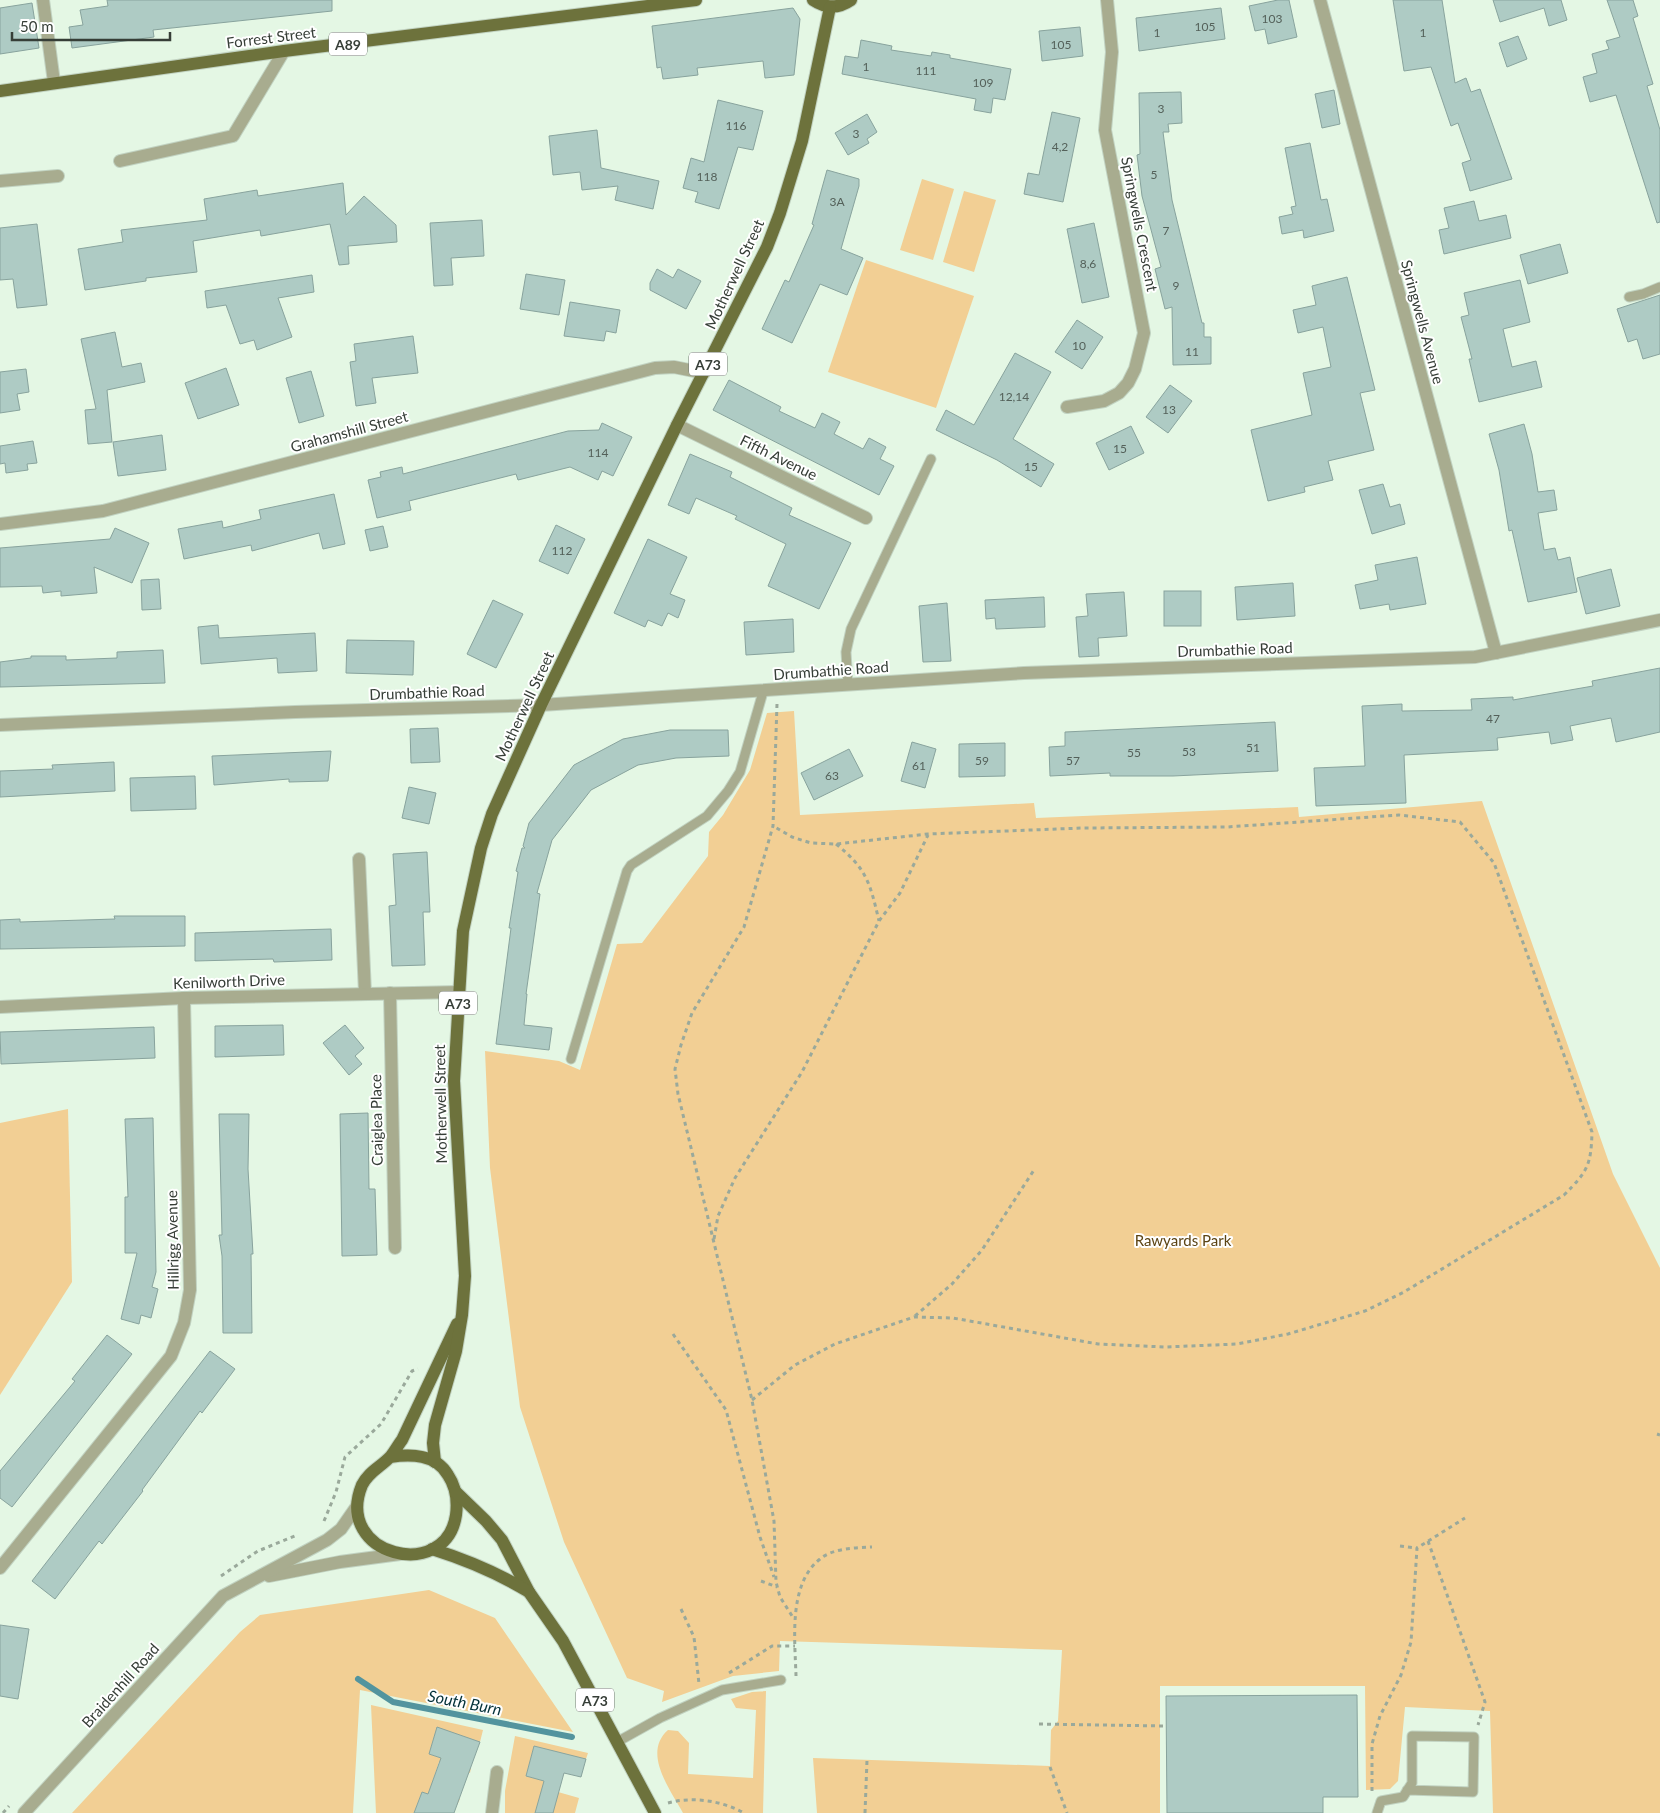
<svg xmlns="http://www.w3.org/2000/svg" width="1660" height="1813" viewBox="0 0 1660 1813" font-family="Lato,sans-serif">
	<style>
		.green { fill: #f2cf94 }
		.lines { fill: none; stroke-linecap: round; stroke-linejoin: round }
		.stream { stroke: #53949e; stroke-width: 6 }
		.building { fill: #aecbc4; stroke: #88a39d }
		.service-casing { stroke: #c1d2c1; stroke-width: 11 }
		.minor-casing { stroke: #c1d2c1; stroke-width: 14 }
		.tertiary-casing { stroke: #c1d2c1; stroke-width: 14 }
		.primary-casing { stroke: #c1d2c1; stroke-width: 14 }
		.path { stroke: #9aa99b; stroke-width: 3; stroke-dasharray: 4 4; stroke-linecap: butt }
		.service { stroke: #a8ac8f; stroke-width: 9 }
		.minor { stroke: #a8ac8f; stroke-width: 12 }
		.tertiary { stroke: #a8ac8f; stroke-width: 12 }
		.primary { stroke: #6d723c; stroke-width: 12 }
		.labels { text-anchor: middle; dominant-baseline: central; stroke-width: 4; stroke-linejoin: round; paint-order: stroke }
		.number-label { font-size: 12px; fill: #54615a }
		.shield { fill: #fff; stroke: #727873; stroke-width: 1 }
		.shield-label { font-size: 14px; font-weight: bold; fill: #363e37 }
		.street-label { font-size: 15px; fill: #363e37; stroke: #fff }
		.park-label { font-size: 15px; fill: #5c4414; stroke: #fff }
		.water-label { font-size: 16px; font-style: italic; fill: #053239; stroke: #fff }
	</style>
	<rect width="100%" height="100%" fill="#e4f7e4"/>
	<g class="green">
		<path d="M922,179L954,189L933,260L900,250Z"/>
		<path d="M964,191L996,200L974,272L943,262Z"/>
		<path d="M866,260L974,296L936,408L828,372Z"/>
		<path d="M794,711L800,815L1034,803L1036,818L1298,807L1299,817L1482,801L1613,1174L1660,1268V1813H1493L1490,1711L1405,1707L1398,1781L1390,1789L1366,1790L1365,1686H1160V1813H817L813,1758L1050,1766L1051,1730L1058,1721L1062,1650L780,1641L779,1671L733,1676L662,1702L664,1691L627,1678L564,1542L520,1407L490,1168L485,1051L559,1061L580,1070L617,944L642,943L708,856L709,832L723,815L750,770L767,713Z"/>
		<path d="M68,1109L72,1282L0,1395V1123Z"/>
		<path d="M429,1590L495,1618L573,1732L360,1690L353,1813H72L240,1632L260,1615Z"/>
		<path d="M766,1691L763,1813H683C670,1789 642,1753 668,1730L678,1731L689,1743L688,1774L753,1778L756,1710L736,1708L731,1699L752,1692Z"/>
		<path d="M371,1705L483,1730L480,1742L437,1728L429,1754L471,1768L470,1773L439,1762L433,1780L447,1785L444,1793L460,1799L457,1805L422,1792L414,1813H376Z"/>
		<path d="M515,1736L588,1753L586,1759L534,1746L526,1776L560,1785L558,1792L579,1798L575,1813H505V1791Z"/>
	</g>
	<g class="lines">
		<path class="stream" d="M358,1679L393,1702L572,1737"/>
	</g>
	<g class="building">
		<path d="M107,0H332V11L153,30L154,37L72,48L69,27L83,25L80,10L108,6Z"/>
		<path d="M1278,0H1289L1297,37L1268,44L1265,29L1255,31L1249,6Z"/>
		<path d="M1393,0H1442L1455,83L1466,78L1471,92L1480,89L1512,179L1470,191L1462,163L1471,160L1458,123L1451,126L1431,67L1404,71Z"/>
		<path d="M1493,0H1561L1567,20L1549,26L1544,8L1500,22Z"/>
		<path d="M1607,0H1633L1638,16L1633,18L1653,84L1647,86L1660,130V222L1657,223L1616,95L1590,102L1583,77L1597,73L1592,54L1609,49L1606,41L1620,37Z"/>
		<path d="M32,3L39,48L0,54V8Z"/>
		<path d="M793,8L800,19L794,75L765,78L763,61L697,68L698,75L663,79L661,67L657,68L652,26Z"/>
		<path d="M1221,8L1225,39L1139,51L1136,18Z"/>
		<path d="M1080,27L1083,56L1042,61L1039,31Z"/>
		<path d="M1518,36L1527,59L1507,67L1499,43Z"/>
		<path d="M861,40L892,46L891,50L931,56L932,52L950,55V58L1011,69L1005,100L993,98L991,113L974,110L976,99L842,74L845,56L858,58Z"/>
		<path d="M1334,90L1340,124L1322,128L1315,94Z"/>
		<path d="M1181,92L1182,123L1168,124L1169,132H1163L1172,200L1202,323H1204V337H1211V364L1173,365L1172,307L1165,309L1155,269L1161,267L1142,196L1137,155L1140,154L1139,93Z"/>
		<path d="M718,100L763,111L753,150L738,147L719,209L695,202L698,192L683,188L691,158L704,162Z"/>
		<path d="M1052,112L1080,118L1063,202L1024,194L1028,173L1039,175Z"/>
		<path d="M867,114L877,132L867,139L869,143L848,155L835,133Z"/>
		<path d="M597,130L601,168L659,181L653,209L615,200L618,186L582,190L580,172L553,175L549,136Z"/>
		<path d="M1310,143L1321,200L1327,199L1334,231L1304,238L1303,230L1282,234L1279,217L1293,214L1291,207L1296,206L1285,148Z"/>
		<path d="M827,170L859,179V186L841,249L863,258L847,295L820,284L792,343L762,329L785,280L789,282L814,225L812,224Z"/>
		<path d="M343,183L346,215L364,196L396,225L397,242L348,246L349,264L339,265L330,224L261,236L260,230L193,241L197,272L146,278V281L85,290L78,249L123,242L121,230L207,220L204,199L257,190L258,196Z"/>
		<path d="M1474,201L1479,221L1506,215L1511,238L1444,254L1439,230L1449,228L1444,208Z"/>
		<path d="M482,220L484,256L451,258L453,285L434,286L430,223Z"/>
		<path d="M1094,223L1109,297L1082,303L1067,229Z"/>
		<path d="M37,224L47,305L17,308L13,279L0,280V228Z"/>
		<path d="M1560,244L1568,273L1528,284L1520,255Z"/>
		<path d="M657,269L673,278L678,269L701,281L686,309L650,290V283Z"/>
		<path d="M526,274L565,280L559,315L520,309Z"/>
		<path d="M312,275L314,292L278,298L292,337L257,350L254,340L240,344L226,305L207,308L205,291Z"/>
		<path d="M1347,277L1375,390L1360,393L1374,450L1328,461L1333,480L1304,487L1305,492L1268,501L1251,430L1312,415L1303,373L1331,367L1323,327L1298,333L1293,310L1316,305L1312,286Z"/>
		<path d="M1520,280L1530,322L1503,329L1512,367L1536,361L1542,387L1479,402L1469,359H1472L1461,317L1469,315L1464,293Z"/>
		<path d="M1660,295V354L1643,359L1637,339L1628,342L1617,309Z"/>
		<path d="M570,302L620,310L616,333L606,331L604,341L564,336Z"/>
		<path d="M1077,320L1103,337L1082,369L1055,352Z"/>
		<path d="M115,332L122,367L141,363L145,382L107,390L112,442L88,444L85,410L96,409L81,339Z"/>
		<path d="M413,336L418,373L372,378L376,403L356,406L350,362L356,361L354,344Z"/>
		<path d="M1015,353L1051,372L1013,439L1054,464L1041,487L997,460L936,430L946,410L974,425Z"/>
		<path d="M226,368L239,405L198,419L185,383Z"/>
		<path d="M26,369L29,392L17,394L20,410L0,413V372Z"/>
		<path d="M311,371L324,416L299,423L286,378Z"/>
		<path d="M729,380L781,407L779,411L815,428L822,413L840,422L834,434L863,449L869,438L886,447L880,459L894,466L879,495L713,410Z"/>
		<path d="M1170,385L1192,401L1168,433L1146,417Z"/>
		<path d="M602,423L632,437L613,476L602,471L598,480L570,467L518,480L516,474L409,501L411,510L377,518L368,480L381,477L380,472L402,467L403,474L568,431L599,430Z"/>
		<path d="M1524,424L1532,454L1538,492L1554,490L1557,510L1538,513L1544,550L1555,548L1558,560L1570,557L1577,592L1528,602L1512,530L1509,531L1499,470L1489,434Z"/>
		<path d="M1131,426L1144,453L1109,470L1096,443Z"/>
		<path d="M162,435L166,470L118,476L113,442Z"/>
		<path d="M33,441L37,463L27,464L28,470L6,473L5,463L0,464V446Z"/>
		<path d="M690,454L732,472L730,477L792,508L789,515L851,543L819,609L768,586L786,544L735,519L737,516L696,498L689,514L668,505Z"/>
		<path d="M1383,484L1390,507L1400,504L1405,524L1372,534L1359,490Z"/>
		<path d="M334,494L345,544L323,549L319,533L252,551L251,545L184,559L178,529L222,521L223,528L261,519L259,510Z"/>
		<path d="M556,525L585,539L568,574L539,561Z"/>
		<path d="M383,526L388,547L370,551L365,530Z"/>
		<path d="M115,528L149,543L132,583L94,567L97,593L61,596V591L43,593L42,586L0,587V548L110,539Z"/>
		<path d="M648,539L687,557L670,594L685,600L678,618L668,613L662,626L648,620L645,627L614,613Z"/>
		<path d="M1417,557L1426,604L1390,610L1389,604L1360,609L1355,585L1378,580L1375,565Z"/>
		<path d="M1611,569L1620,606L1586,614L1577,578Z"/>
		<path d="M159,579L161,609L142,610L141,580Z"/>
		<path d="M1293,583L1295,616L1237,620L1235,587Z"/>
		<rect x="1164" y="591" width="37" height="35"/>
		<path d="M1124,592L1127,636L1098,638L1099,656L1079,657L1076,617L1088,616L1086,594Z"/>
		<path d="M1044,597L1045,627L996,629L995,618L986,619L985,600Z"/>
		<path d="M493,600L523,614L496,668L467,654Z"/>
		<path d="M947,603L951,661L923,662L919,606Z"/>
		<path d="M793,619L794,652L746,655L744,622Z"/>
		<path d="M218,625L219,638L315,633L317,671L278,673L277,658L201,664L198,627Z"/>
		<path d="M347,640L414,641L413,675L346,673Z"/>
		<path d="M163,650L165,683L0,687V662L31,658V656H66V660L117,658V652Z"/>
		<path d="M1660,668V732L1616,742L1611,718L1570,726L1573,740L1551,744L1549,732L1497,738L1498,750L1404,755L1406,803L1316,806L1314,768L1365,766L1362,706L1402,704V711L1472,710L1471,699L1513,697V700L1593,686L1592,681Z"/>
		<path d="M1275,722L1278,771L1173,776H1110V773L1050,776L1049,747L1065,746V732Z"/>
		<path d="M438,728L440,762L411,763L410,729Z"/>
		<path d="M670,730H728L729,756L676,758L638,765L591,790L552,840L537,893L540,894L526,994H527L524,1025L552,1028L549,1050L496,1044L511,928H509L518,872L516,871L522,848H525L523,846L529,823L574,765L623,739Z"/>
		<path d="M912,742L936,749L925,788L901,781Z"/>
		<path d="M1005,743V776L959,777V744Z"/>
		<path d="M849,749L863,776L814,800L801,773Z"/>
		<path d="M331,751L328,781L289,782V779L214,785L212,756Z"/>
		<path d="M114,762L115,791L0,797V771L53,769L52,765Z"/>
		<path d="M195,776L196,809L131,811L130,778Z"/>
		<path d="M409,787L436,793L429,824L402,818Z"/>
		<path d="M427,852L430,912H423L425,965L392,966L389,906L396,905L393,854Z"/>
		<path d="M114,916H185V946L0,949V920L20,919V922L115,919Z"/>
		<path d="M331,929L332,960L274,962L273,959L195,961V933Z"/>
		<path d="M283,1025L284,1055L215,1057V1026Z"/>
		<path d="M345,1025L364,1048L355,1056L362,1064L349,1075L323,1043Z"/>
		<path d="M154,1027L155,1058L1,1064L0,1032Z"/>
		<path d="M368,1113L369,1189H375L377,1255L342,1256L340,1114Z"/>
		<path d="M219,1114H249L248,1169L253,1254H251L252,1333H223L222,1256L219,1235H222Z"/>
		<path d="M153,1118L156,1272L152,1287L158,1289L151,1318L141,1315L139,1324L121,1319L137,1253H125V1197H128L125,1119Z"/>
		<path d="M107,1335L132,1354L12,1507L0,1498V1471L75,1381L72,1379Z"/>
		<path d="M210,1351L235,1369L202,1413L200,1411L142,1490L143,1491L102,1544L99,1541L55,1599L32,1581Z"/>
		<path d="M0,1625L29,1629L18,1699L0,1696Z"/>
		<path d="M1357,1695L1358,1797H1323V1813H1167L1166,1696Z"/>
		<path d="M437,1727L480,1742L454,1813H414L422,1792L428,1794L441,1758L429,1754Z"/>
		<path d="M534,1746L586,1759L581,1777L564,1773L553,1813H535L544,1781L526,1776Z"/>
	</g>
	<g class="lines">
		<defs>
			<g id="service">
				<path d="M1629,297L1643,294L1660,287"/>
				<path d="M848,685L846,652L851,629L931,459"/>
				<path d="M571,1059L627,871L631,865L707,816L728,791L740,772L763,692"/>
				<path d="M617,1742L660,1718L722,1690L781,1680"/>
				<path d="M1377,1813L1381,1801L1403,1797L1412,1783V1736L1474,1737L1473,1792L1407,1790"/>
			</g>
			<g id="minor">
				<path d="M43,0L54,82"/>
				<path d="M1320,0L1496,653"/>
				<path d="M120,161L233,136L284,51"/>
				<path d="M0,181L58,176"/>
				<path d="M1067,407L1104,401L1119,393L1128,383L1135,369L1144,333L1105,130L1112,52L1107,0"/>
				<path d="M677,425L866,518"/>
				<path d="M0,524L103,511L655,368L674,367L704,373"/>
				<path d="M0,725L295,712L541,705L1024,673L1475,657L1660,620"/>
				<path d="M359,859L365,993"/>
				<path d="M390,993L395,1248"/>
				<path d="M0,1007L184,998L459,992"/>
				<path d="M0,1568L171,1356L184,1323L190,1290L184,998"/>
				<path d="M492,1813L497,1772"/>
			</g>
			<g id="tertiary">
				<path d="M269,1576L340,1562L400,1554"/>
				<path d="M24,1813L223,1596L327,1540L341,1529L357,1506"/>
			</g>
			<g id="primary">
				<path d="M813,0C825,8 838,9 851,0"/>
				<path d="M0,91L284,51L696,0"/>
				<path d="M390,1457C411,1454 436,1454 448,1475C456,1487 458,1500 456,1515C446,1583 333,1556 362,1485C369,1471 381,1467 391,1456C395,1451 398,1445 402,1440L457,1324"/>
				<path d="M435,1462L433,1443L435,1425L456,1351L462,1315L465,1276L454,1081L463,931L481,848L492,814L541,705L677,425L767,247L780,213L802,141L830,7"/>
				<path d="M456,1492L486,1521L502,1540L529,1592L563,1641L655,1813"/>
				<path d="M432,1549C467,1560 498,1573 529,1592"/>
			</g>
		</defs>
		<use href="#service" class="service-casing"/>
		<use href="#minor" class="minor-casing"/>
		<use href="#tertiary" class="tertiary-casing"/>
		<use href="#primary" class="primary-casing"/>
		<g class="path">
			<path d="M777,704L773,826L744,927L692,1013L681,1045L675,1069L678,1094L752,1400L774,1521L776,1582L780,1597L794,1619"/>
			<path d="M836,844C867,869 870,883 879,921"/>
			<path d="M714,1239L718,1216L735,1178L802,1072L879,921L900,893L928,835"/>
			<path d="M915,1316L952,1284L982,1250L1034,1170"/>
			<path d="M673,1334L726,1410L760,1537L774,1577"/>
			<path d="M752,1400L795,1365L835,1344L914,1317L953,1318L1098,1344L1165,1347L1237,1344L1288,1334L1365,1311L1404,1292L1564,1195C1588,1171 1591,1165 1592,1132L1494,863L1460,822L1399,815L1227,827L1083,828L928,834L836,844L811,843L792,837L773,826"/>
			<path d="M1657,1434L1660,1435"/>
			<path d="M324,1521L336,1492L345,1457L381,1424L412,1371L418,1369"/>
			<path d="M1428,1541L1485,1702L1478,1725"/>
			<path d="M1400,1546L1417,1548"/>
			<path d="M221,1576L258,1551L295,1536"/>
			<path d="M761,1581L777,1587"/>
			<path d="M681,1609L694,1637L699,1684"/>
			<path d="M729,1673L772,1646H795"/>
			<path d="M796,1676C795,1640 788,1584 820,1559C833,1548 855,1548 872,1547"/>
			<path d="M1039,1724L1166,1726"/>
			<path d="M1050,1767L1067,1813"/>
			<path d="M1372,1791V1744L1380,1716L1401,1675L1411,1642L1417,1548L1465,1518"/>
			<path d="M668,1803C692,1796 723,1801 744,1813"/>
			<path d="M3,1813L9,1806"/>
			<path d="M865,1813L867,1760"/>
		</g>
		<use href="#service" class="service"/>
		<use href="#minor" class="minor"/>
		<use href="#tertiary" class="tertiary"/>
		<use href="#primary" class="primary"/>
	</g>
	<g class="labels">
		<g class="number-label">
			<text x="1272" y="18">103</text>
			<text x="1205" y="26">105</text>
			<text x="1157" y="32">1</text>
			<text x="1423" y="32">1</text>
			<text x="1061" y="44">105</text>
			<text x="866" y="66">1</text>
			<text x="926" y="70">111</text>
			<text x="983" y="82">109</text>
			<text x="1161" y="108">3</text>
			<text x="736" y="125">116</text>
			<text x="856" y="133">3</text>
			<text x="1060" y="146">4,2</text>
			<text x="1154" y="174">5</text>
			<text x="707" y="176">118</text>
			<text x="837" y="201">3A</text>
			<text x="1166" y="230">7</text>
			<text x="1088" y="263">8,6</text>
			<text x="1176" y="285">9</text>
			<text x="1079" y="345">10</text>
			<text x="1192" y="351">11</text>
			<text x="1014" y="396">12,14</text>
			<text x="1169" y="409">13</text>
			<text x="1120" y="448">15</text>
			<text x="598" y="452">114</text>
			<text x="1031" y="466">15</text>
			<text x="562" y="550">112</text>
			<text x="1493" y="718">47</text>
			<text x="1253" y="747">51</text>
			<text x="1189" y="751">53</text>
			<text x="1134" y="752">55</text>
			<text x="982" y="760">59</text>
			<text x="1073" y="760">57</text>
			<text x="919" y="765">61</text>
			<text x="832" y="775">63</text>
		</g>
		<g class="shield">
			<rect x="329" y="32.5" width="38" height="23" rx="4"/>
			<rect x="689" y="352.5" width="38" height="23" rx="4"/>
			<rect x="439" y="991.5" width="38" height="23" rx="4"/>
			<rect x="576" y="1688.5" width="38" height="23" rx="4"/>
		</g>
		<g class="shield-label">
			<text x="348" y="44">A89</text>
			<text x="708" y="364">A73</text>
			<text x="458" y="1003">A73</text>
			<text x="595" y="1700">A73</text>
		</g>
		<g class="street-label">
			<text transform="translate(271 37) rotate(-7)">Forrest Street</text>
			<text transform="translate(1140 224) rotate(79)">Springwells Crescent</text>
			<text transform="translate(734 274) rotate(-65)">Motherwell Street</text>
			<text transform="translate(1423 322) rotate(75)">Springwells Avenue</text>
			<text transform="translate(349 431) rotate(-15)">Grahamshill Street</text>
			<text transform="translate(779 457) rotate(26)">Fifth Avenue</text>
			<text transform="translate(1235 649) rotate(-2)">Drumbathie Road</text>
			<text transform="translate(831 670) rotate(-4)">Drumbathie Road</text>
			<text transform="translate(427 692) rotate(-2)">Drumbathie Road</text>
			<text transform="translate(524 706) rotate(-65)">Motherwell Street</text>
			<text transform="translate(229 981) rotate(-2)">Kenilworth Drive</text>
			<text transform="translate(440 1104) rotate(-91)">Motherwell Street</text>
			<text transform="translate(376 1120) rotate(-91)">Craiglea Place</text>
			<text transform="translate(172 1240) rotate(-91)">Hillrigg Avenue</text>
			<text transform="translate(120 1685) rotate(-48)">Braidenhill Road</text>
		</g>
		<g class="park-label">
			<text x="1183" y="1240">Rawyards Park</text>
		</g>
		<g class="water-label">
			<text transform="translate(465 1702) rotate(11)">South Burn</text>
		</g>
	</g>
	<path d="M12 32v8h158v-8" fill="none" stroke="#363e37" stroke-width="2.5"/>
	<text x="20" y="32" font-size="15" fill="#363e37" stroke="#ffffff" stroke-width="4" paint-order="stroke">50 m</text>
</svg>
